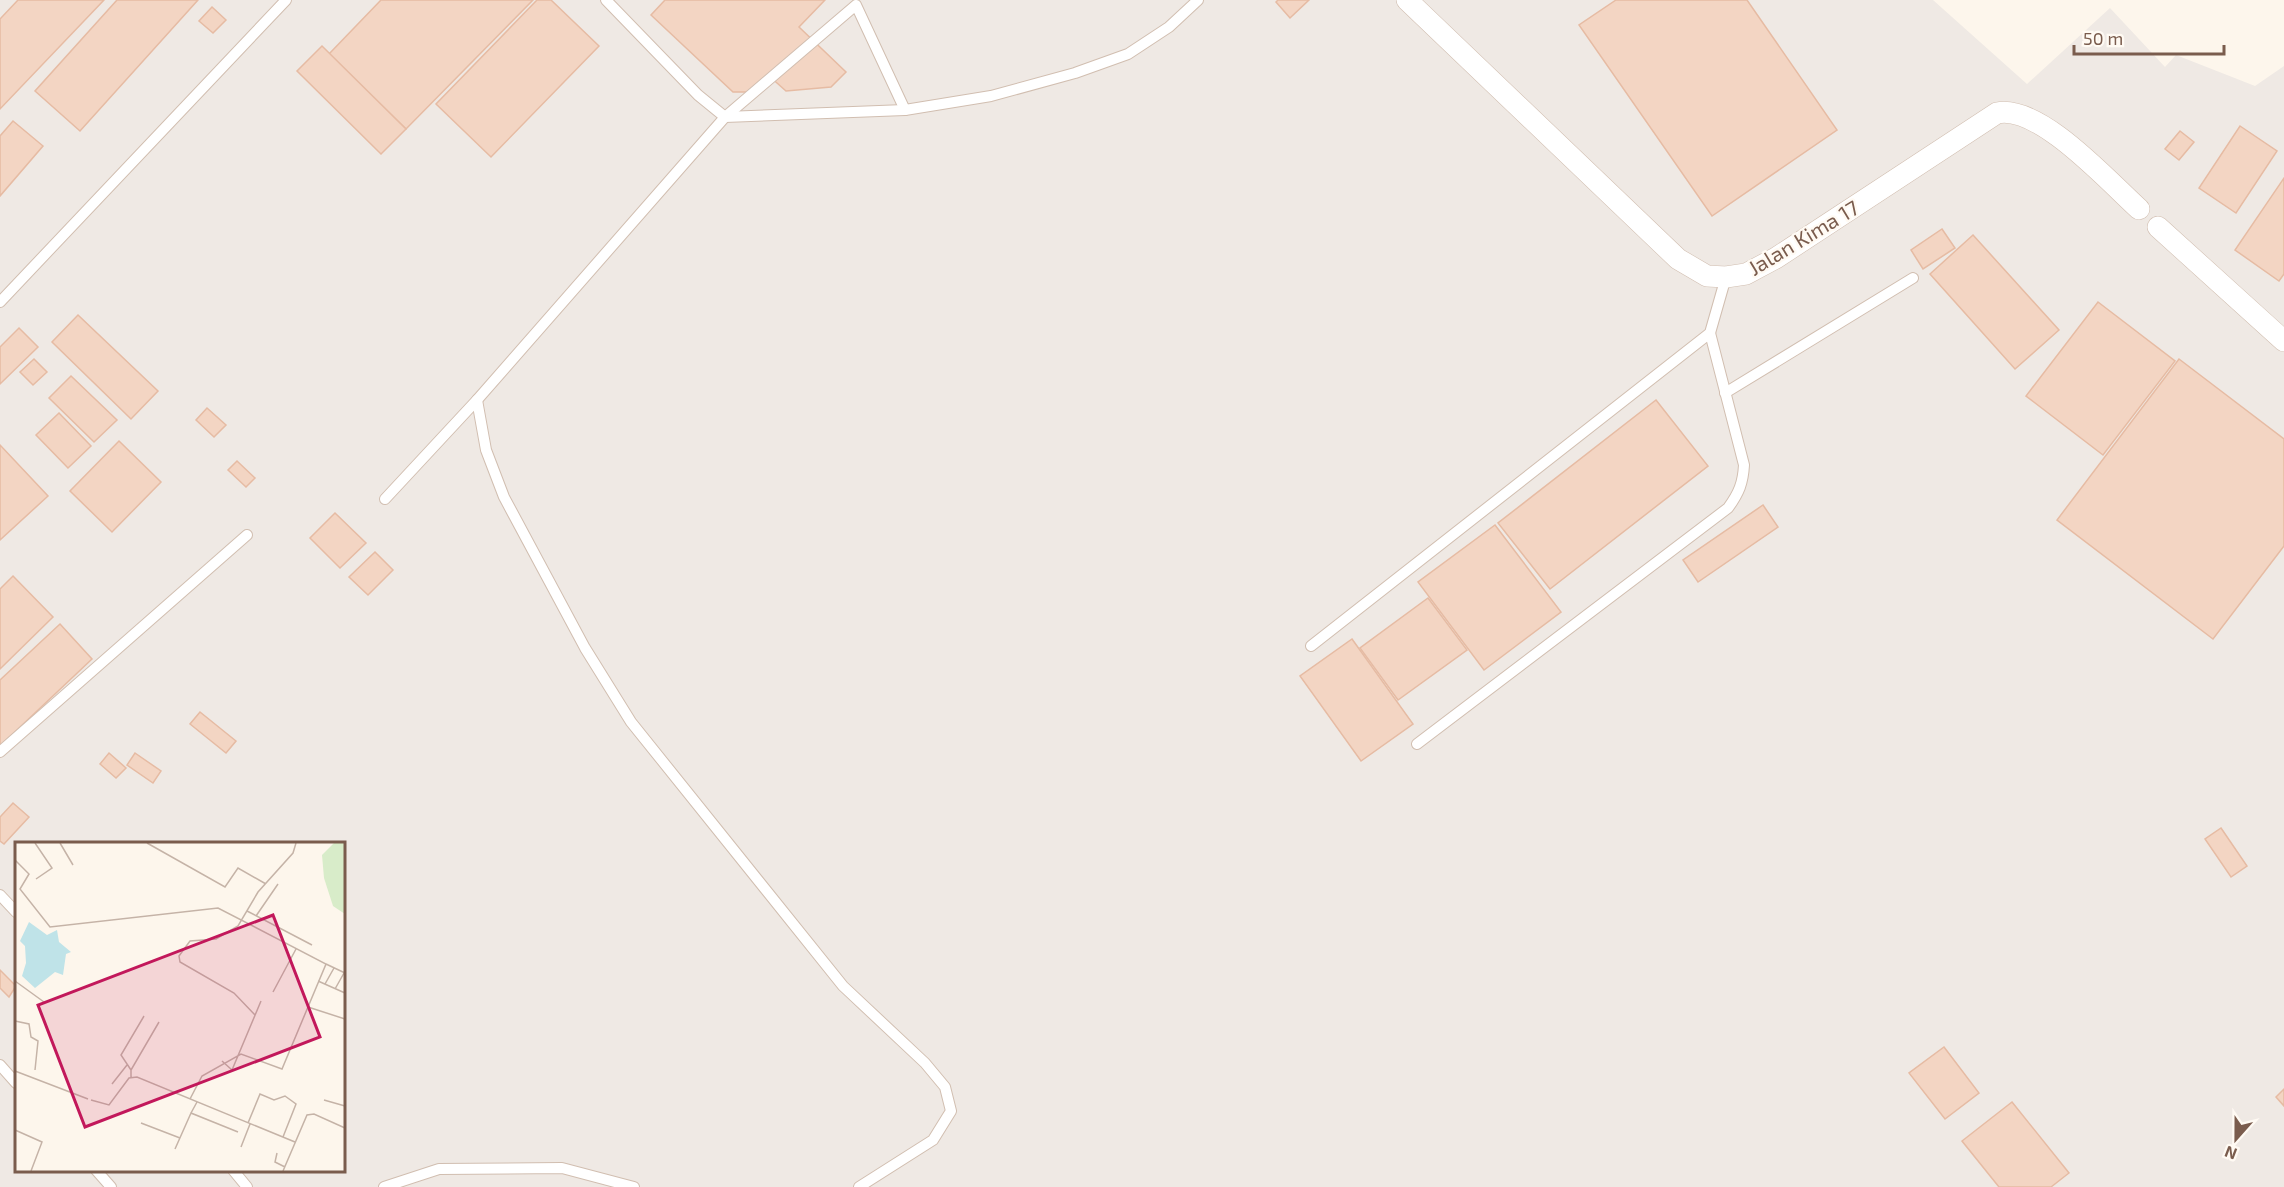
<svg xmlns="http://www.w3.org/2000/svg" width="2284" height="1187" viewBox="0 0 2284 1187" font-family="'Exo 2',sans-serif">
	<style>
		.industrial { fill: #efe9e4; fill-rule: evenodd }
		.building { fill: #f3d5c3; stroke: #e6bba3; stroke-width: 1.5 }
		.lines { fill: none; stroke-linecap: round; stroke-linejoin: round }
		.service-casing { stroke: #d1beb0; stroke-width: 12 }
		.minor-casing { stroke: #d1beb0; stroke-width: 22 }
		.service { stroke: #fff; stroke-width: 10 }
		.minor { stroke: #fff; stroke-width: 21 }
		.labels { text-anchor: middle; dominant-baseline: central; stroke-width: 4.5; stroke-linejoin: round; paint-order: stroke }
		.street-label { font-size: 21px; fill: #7a5c4d; stroke: #fffaf3 }
		.inset-road { fill: none; stroke: #c5b3a7; stroke-width: 1.5 }
		.view { fill: #c2185b; fill-opacity: 0.15; stroke: #c2185b; stroke-width: 3 }
		.inset-edge { fill: none; stroke: #7a5c4d; stroke-width: 3 }
	</style>
	<rect width="100%" height="100%" fill="#fdf6ec"/>
	<path class="industrial" d="M0,0H1933L2027,84L2110,8L2165,67L2176,55L2255,86L2284,66V1187H0ZM16,844H344V1170H16Z"/>
	<g class="building">
		<path d="M18,0H104L0,109V19Z"/>
		<path d="M117,0H198L80,131L35,91Z"/>
		<path d="M381,0H533L406,129L329,54Z"/>
		<path d="M537,0H551L599,46L491,157L436,104Z"/>
		<path d="M665,0H825L799,27L846,72L831,87L786,91L768,75L753,92H733L651,15Z"/>
		<path d="M1278,0H1309L1290,18L1276,2Z"/>
		<path d="M1616,0H1747L1837,130L1712,216L1579,25Z"/>
		<path d="M212,7L226,20L213,33L199,21Z"/>
		<path d="M322,46L406,129L381,154L297,71Z"/>
		<path d="M13,121L43,146L0,196V136Z"/>
		<path d="M2240,126L2277,151L2236,213L2199,188Z"/>
		<path d="M2180,131L2194,142L2179,160L2165,149Z"/>
		<path d="M2284,178V274L2279,281L2235,250Z"/>
		<path d="M1942,229L1955,248L1923,269L1911,250Z"/>
		<path d="M1973,235L2059,330L2015,369L1930,274Z"/>
		<path d="M2098,302L2175,361L2103,455L2026,396Z"/>
		<path d="M78,315L158,391L131,419L52,342Z"/>
		<path d="M19,328L38,347L0,384V347Z"/>
		<path d="M34,359L47,372L33,385L20,372Z"/>
		<path d="M2179,359L2284,439V546L2213,639L2057,520Z"/>
		<path d="M71,376L117,420L94,442L49,398Z"/>
		<path d="M1656,400L1708,466L1550,589L1498,523Z"/>
		<path d="M207,408L226,425L214,437L196,420Z"/>
		<path d="M59,413L91,446L68,468L36,435Z"/>
		<path d="M119,441L161,482L112,532L70,491Z"/>
		<path d="M0,445L48,496L0,540Z"/>
		<path d="M237,461L255,478L246,487L228,470Z"/>
		<path d="M1763,505L1778,527L1698,582L1683,560Z"/>
		<path d="M335,513L366,543L340,568L310,538Z"/>
		<path d="M1495,525L1561,612L1484,670L1418,582Z"/>
		<path d="M375,552L393,570L368,595L349,577Z"/>
		<path d="M13,576L53,617L0,669V589Z"/>
		<path d="M1428,598L1467,650L1398,700L1360,648Z"/>
		<path d="M60,624L92,659L0,746V680Z"/>
		<path d="M1352,639L1413,724L1361,761L1300,676Z"/>
		<path d="M200,712L236,741L226,753L190,724Z"/>
		<path d="M109,753L126,768L116,778L100,764Z"/>
		<path d="M135,753L161,771L153,783L127,765Z"/>
		<path d="M13,803L29,817L4,844L0,841V817Z"/>
		<path d="M2221,828L2247,866L2231,877L2205,839Z"/>
		<path d="M0,970L16,986L9,997L0,988Z"/>
		<path d="M1944,1047L1979,1093L1945,1119L1909,1073Z"/>
		<path d="M2284,1089V1106L2276,1097Z"/>
		<path d="M2012,1102L2069,1173L2051,1187H1999L1962,1141Z"/>
	</g>
	<g class="lines">
		<defs>
			<g id="service">
				<path d="M606,0L698,95L725,117L905,110L991,96L1075,73L1128,54L1169,27L1198,0"/>
				<path d="M0,302L286,0"/>
				<path d="M1725,393L1913,278"/>
				<path d="M477,400L486,450L504,497L585,648L631,722L843,986L925,1063L945,1087L951,1111L933,1140L859,1187"/>
				<path d="M385,499L477,400L725,117L856,5L905,110"/>
				<path d="M1311,646L1710,333L1726,277"/>
				<path d="M1417,744L1728,508C1739,493 1743,483 1744,465L1710,333"/>
				<path d="M0,752L247,535"/>
				<path d="M0,895L16,912"/>
				<path d="M0,1065L16,1083"/>
				<path d="M96,1170L111,1187"/>
				<path d="M233,1170L247,1187"/>
				<path d="M384,1187L439,1169L562,1168L634,1187"/>
			</g>
			<g id="minor">
				<path d="M1407,0L1678,259L1707,276L1726,277L1746,274L1776,258L1997,113C2039,104 2108,181 2139,209"/>
				<path d="M2158,227L2284,341"/>
			</g>
		</defs>
		<use href="#service" class="service-casing"/>
		<use href="#minor" class="minor-casing"/>
		<use href="#service" class="service"/>
		<use href="#minor" class="minor"/>
	</g>
	<g class="labels">
		<g class="street-label">
			<text transform="translate(1803 237) rotate(-31)">Jalan Kima 17</text>
		</g>
	</g>
	<g transform="translate(15 842)">
		<rect width="330" height="330" fill="#fdf6ec"/>
		<path d="M319,1H330V72L318,64L309,36L307,13Z" fill="#d8ecc9"/>
		<path d="M14,80L32,93L42,88L44,100L56,110L51,112L48,133L40,130L20,146L7,134L11,121L10,104L5,99Z" fill="#bfe3e8"/>
		<path class="inset-road" d="M20,1L37,26L21,37M45,1L58,23M132,1L210,45L223,26L251,42M0,18L14,32L5,47L35,85L203,66L311,122L267,227L226,212L187,234L175,257M232,69L297,103M241,74L263,42M311,122L330,131M0,139L29,160M303,139L330,151M310,142L319,126M320,147L329,131M258,150L281,107M293,165L330,177M240,173L219,151L165,120L164,114L175,99L201,97L223,84L243,50L278,11L281,1M0,179L14,182L16,195L23,199L20,228M207,219L217,228L246,159M116,228L106,213L129,174M0,229L73,257M116,235V228L144,180M97,242L112,223M76,258L94,263L114,236L122,235L280,300M309,258L330,264M182,260L176,271L223,290M126,281L165,296M233,281L245,252L259,258L270,254L281,262L268,295M0,288L27,300L16,329M226,305L235,282M160,307L176,271M262,311L260,320L270,325M268,329L292,273L299,272L330,286"/>
		<path class="view" d="M258,73L305,195L70,285L23,163Z"/>
		<rect width="330" height="330" class="inset-edge"/>
	</g>
	<g transform="translate(2236 1139) rotate(201)" stroke="#fffaf3" stroke-width="4.5" paint-order="stroke">
	<path d="M0-4.5L10 22L0 15L-10 22Z" fill="#7a5c4d"/>
	<text y="-9" font-size="16" font-weight="bold" text-anchor="middle" fill="#7a5c4d">N</text>
	</g>
	<path d="M2074 45v9h150v-9" fill="none" stroke="#7a5c4d" stroke-width="3"/>
	<text x="2083" y="45" font-size="18" fill="#7a5c4d" stroke="#fffaf3" stroke-width="4.5" paint-order="stroke">50 m</text>
</svg>
